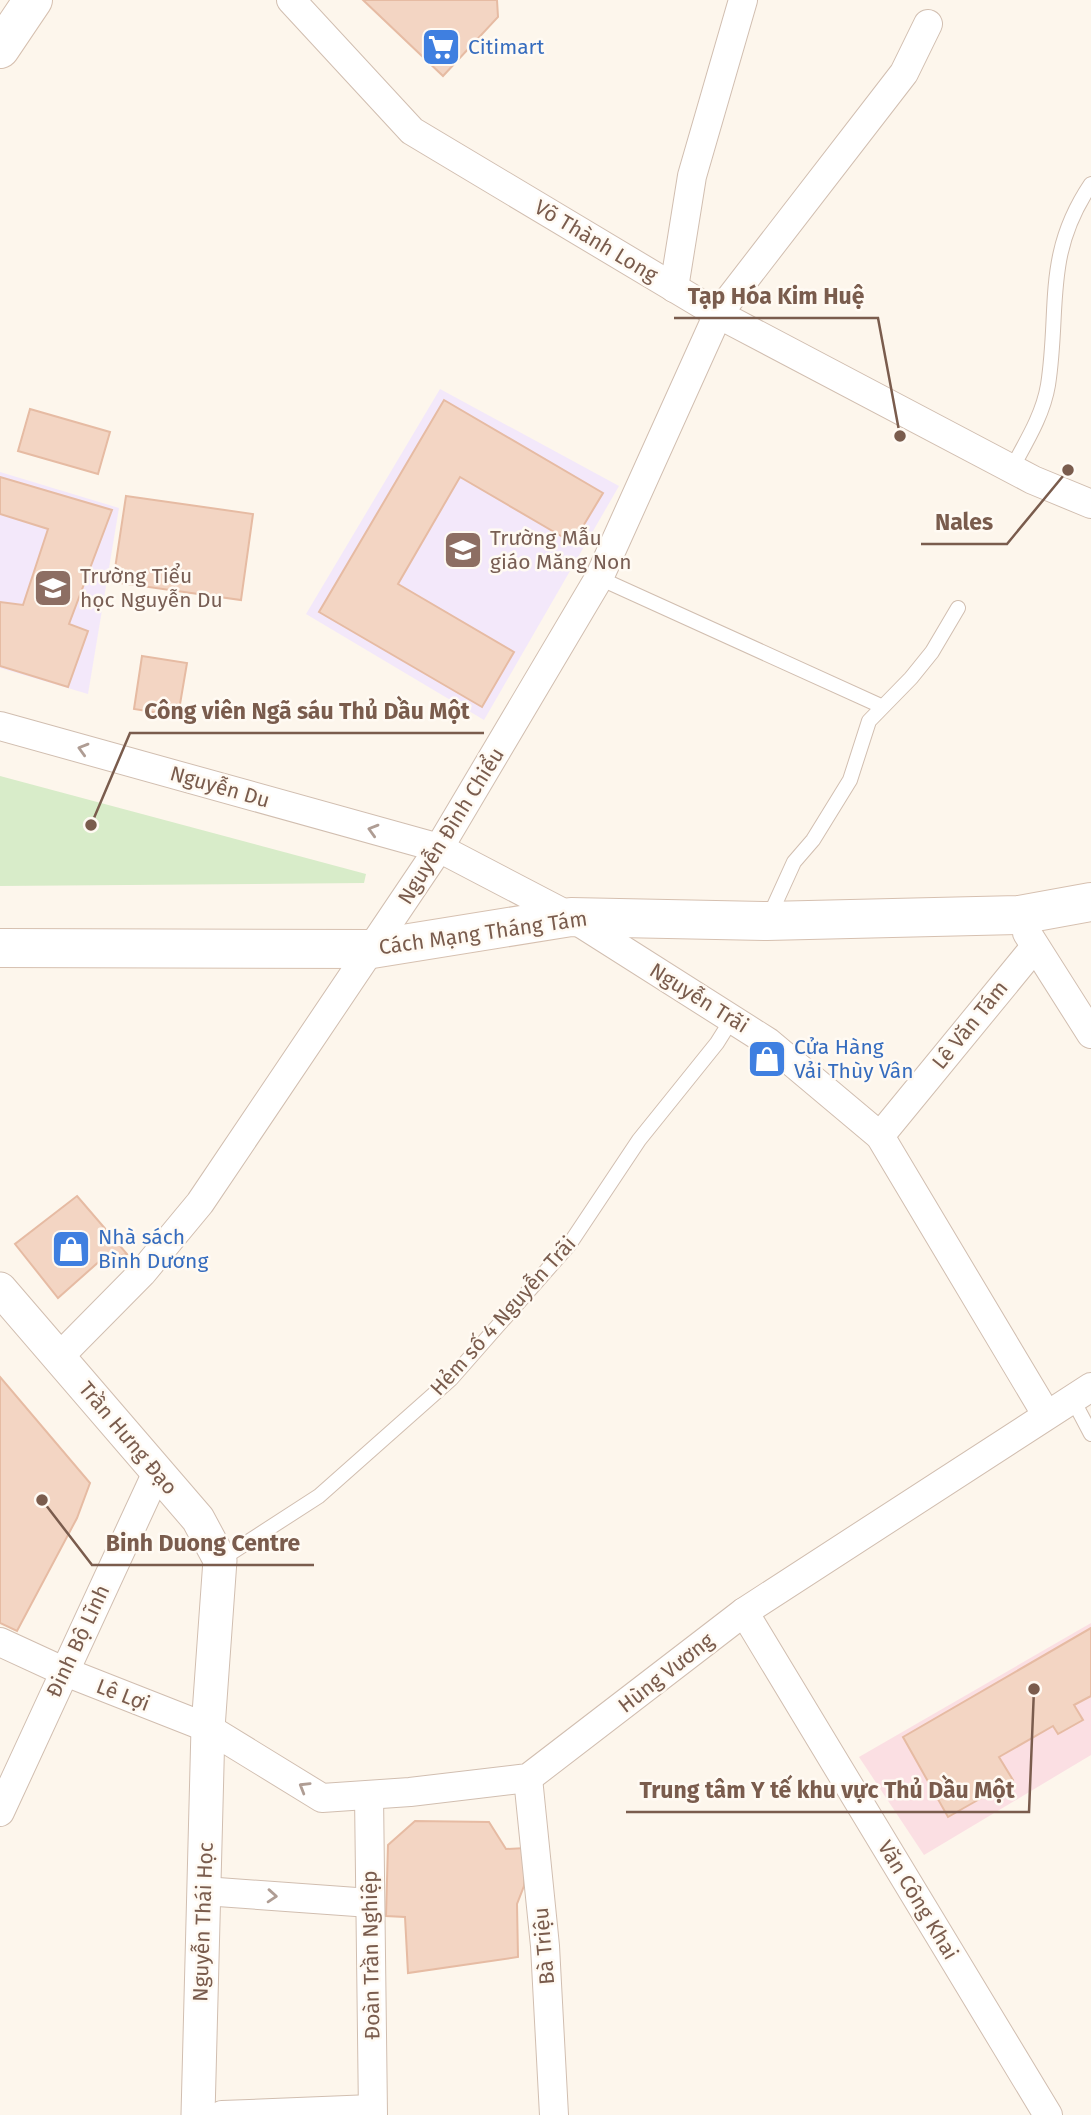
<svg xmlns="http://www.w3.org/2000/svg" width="1091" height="2115" font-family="'Fira Sans',sans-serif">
<rect width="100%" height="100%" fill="#fdf6ec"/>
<g fill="#f3e8fa">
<polygon points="440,389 619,486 484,720 306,614"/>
<polygon points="0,472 119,508 88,694 0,668"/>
</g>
<polygon fill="#fbdfe3" points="1091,1623 1091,1755 924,1855 859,1757"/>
<polygon fill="#d8ecc9" points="0,776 366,874 364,883 0,886"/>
<g fill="#f3d5c3" stroke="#e6bba3" stroke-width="2">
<polygon points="363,0 497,0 498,17 443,76"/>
<polygon points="444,400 603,493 573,543 460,477 398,584 514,652 482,707 319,612"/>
<polygon points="30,409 110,432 98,474 18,451"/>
<polygon points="0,477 112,510 69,624 88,631 68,687 0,666 0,602 23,605 48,529 0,514"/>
<polygon points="126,496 253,514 241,600 113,582"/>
<polygon points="142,656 187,663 178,716 134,709"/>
<polygon points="77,1196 127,1254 102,1259 58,1298 15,1244"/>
<polygon points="0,1377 90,1483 77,1518 17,1631 0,1623"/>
<polygon points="1091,1628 1091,1696 1074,1705 1083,1720 1058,1734 1053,1726 999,1757 1013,1780 948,1817 903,1737"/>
<polygon points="415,1821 489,1822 506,1849 525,1848 524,1886 517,1904 518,1957 408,1973 405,1917 386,1916 388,1845"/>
</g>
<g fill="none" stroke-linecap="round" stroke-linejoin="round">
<g stroke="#d1beb0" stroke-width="16">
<g id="service">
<path d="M1012 468C1026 442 1043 415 1048 385 1060 308 1043 255 1091 184"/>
<polyline points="599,578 881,706"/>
<polyline points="769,917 794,862 813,840 850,780 869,721 911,678 932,652 958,608"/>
<polyline points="1072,1398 1091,1434"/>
<polyline points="220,1560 319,1496 451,1379 569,1245 639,1140 717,1043 732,1019"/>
</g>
</g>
<g stroke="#d1beb0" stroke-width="30">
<g id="minor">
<polyline points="291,0 412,131 718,314 1033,480 1091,504"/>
<polyline points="674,288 692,176 743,0"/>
<polyline points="0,726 439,848 571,917 768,1042 880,1136 1046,1414"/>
<polyline points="1027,933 1091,1034"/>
<polyline points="880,1136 1034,948"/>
<polyline points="59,1357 142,1273 200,1203 439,848 599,578 718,314 904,73 928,24"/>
<polyline points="744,1612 1048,2115"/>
<polyline points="0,1642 63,1671 208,1728 322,1798 410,1792 528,1778 744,1612 1091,1387"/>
<polyline points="528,1778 545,1946 554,2115"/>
<polyline points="369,1795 373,2115"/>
<polyline points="0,1812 157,1472"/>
<polyline points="204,1891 370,1903"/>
<polyline points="222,2115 372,2109"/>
</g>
</g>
<g stroke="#d1beb0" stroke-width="35">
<polyline id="tertiary" points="0,1289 198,1519 220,1560 208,1728 198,2115"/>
</g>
<g stroke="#d6c0b0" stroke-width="40">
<g id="secondary">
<polyline points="0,49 33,0"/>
<polyline points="0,948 372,949 571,917 767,921 1019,915 1091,902"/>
</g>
</g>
<use href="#service" stroke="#fff" stroke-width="14"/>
<use href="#minor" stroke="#fff" stroke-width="28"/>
<use href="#tertiary" stroke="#fff" stroke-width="33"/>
<use href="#secondary" stroke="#fff" stroke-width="38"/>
</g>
<defs><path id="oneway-chevron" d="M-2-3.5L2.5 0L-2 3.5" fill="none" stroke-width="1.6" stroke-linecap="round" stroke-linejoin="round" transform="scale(1.75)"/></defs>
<g stroke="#af9d94">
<use href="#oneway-chevron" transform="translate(83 749) rotate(-164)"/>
<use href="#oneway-chevron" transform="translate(373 830) rotate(-164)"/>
<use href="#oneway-chevron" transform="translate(304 1787) rotate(-149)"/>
<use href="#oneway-chevron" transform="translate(272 1896) rotate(4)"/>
</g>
<defs>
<g id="supermarket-square" transform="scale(2.0125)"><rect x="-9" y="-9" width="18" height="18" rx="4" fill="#3f7fe0" stroke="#fffaf3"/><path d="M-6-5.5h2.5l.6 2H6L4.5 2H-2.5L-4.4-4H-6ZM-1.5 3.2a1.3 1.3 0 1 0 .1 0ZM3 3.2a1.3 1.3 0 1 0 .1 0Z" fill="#fff"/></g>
<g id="school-square" transform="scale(2.0125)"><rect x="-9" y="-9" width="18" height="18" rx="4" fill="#8d6e63" stroke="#fffaf3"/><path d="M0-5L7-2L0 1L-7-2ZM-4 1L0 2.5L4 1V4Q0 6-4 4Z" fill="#fff"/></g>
<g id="shop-square" transform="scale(2.0125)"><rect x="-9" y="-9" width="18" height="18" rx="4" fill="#3f7fe0" stroke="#fffaf3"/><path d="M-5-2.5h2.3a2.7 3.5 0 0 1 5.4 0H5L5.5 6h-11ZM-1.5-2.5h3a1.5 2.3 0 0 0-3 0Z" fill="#fff"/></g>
</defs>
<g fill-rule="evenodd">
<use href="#supermarket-square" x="441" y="47"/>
<use href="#school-square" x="463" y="550"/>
<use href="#school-square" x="53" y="588"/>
<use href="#shop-square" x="767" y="1059"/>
<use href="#shop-square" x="71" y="1249"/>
</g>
<g text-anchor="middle" stroke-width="5" stroke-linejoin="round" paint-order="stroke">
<g font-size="21" fill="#366cbe" stroke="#fffaf3" text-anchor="start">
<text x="468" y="54">Citimart</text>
<text x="794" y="1054">Cửa Hàng<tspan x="794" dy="24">Vải Thùy Vân</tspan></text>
<text x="98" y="1244">Nhà sách<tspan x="98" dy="24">Bình Dương</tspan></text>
</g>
<g font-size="21" fill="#7a5c4d" stroke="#fffaf3">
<text transform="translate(596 241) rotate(31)" y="7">Võ Thành Long</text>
<text transform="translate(220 787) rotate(16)" y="7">Nguyễn Du</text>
<text transform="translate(451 826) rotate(-58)" y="7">Nguyễn Đình Chiểu</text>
<text transform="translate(483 933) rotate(-8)" y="7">Cách Mạng Tháng Tám</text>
<text transform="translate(699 998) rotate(32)" y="7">Nguyễn Trãi</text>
<text transform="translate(970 1025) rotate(-51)" y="7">Lê Văn Tám</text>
<text transform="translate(503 1316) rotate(-48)" y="7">Hẻm số 4 Nguyễn Trãi</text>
<text transform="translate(128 1438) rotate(50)" y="7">Trần Hưng Đạo</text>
<text transform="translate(78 1641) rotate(-65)" y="7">Đinh Bộ Lĩnh</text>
<text transform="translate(666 1673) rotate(-38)" y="7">Hùng Vương</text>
<text transform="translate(123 1695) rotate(21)" y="7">Lê Lợi</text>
<text transform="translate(918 1900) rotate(59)" y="7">Văn Công Khai</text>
<text transform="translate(203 1922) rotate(-88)" y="7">Nguyễn Thái Học</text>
<text transform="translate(544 1946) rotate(-95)" y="7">Bà Triệu</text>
<text transform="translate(371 1955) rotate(-91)" y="7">Đoàn Trần Nghiệp</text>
</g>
<g font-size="21" fill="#785e54" stroke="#fffaf3" text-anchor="start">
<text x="490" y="545">Trường Mẫu<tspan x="490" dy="24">giáo Măng Non</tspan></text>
<text x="80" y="583">Trường Tiểu<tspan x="80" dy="24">học Nguyễn Du</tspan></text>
</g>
</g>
<path fill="none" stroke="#7a5c4d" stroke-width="2.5" d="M900 436L878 318H674M1068 470L1007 544H921M91 825L130 733H484M42 1500L92 1565H314M1034 1689L1029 1812H626"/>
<g fill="#7a5c4d" stroke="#fffaf3" stroke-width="2.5">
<circle cx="900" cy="436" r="7"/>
<circle cx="1068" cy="470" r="7"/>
<circle cx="91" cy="825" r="7"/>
<circle cx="42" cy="1500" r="7"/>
<circle cx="1034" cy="1689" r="7"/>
</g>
<g font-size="23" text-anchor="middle" font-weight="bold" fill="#7a5c4d" stroke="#fffaf3" stroke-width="5" stroke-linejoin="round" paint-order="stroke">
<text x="776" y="304">Tạp Hóa Kim Huệ</text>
<text x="964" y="530">Nales</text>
<text x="307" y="719">Công viên Ngã sáu Thủ Dầu Một</text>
<text x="203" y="1551">Binh Duong Centre</text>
<text x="827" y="1798">Trung tâm Y tế khu vực Thủ Dầu Một</text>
</g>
</svg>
